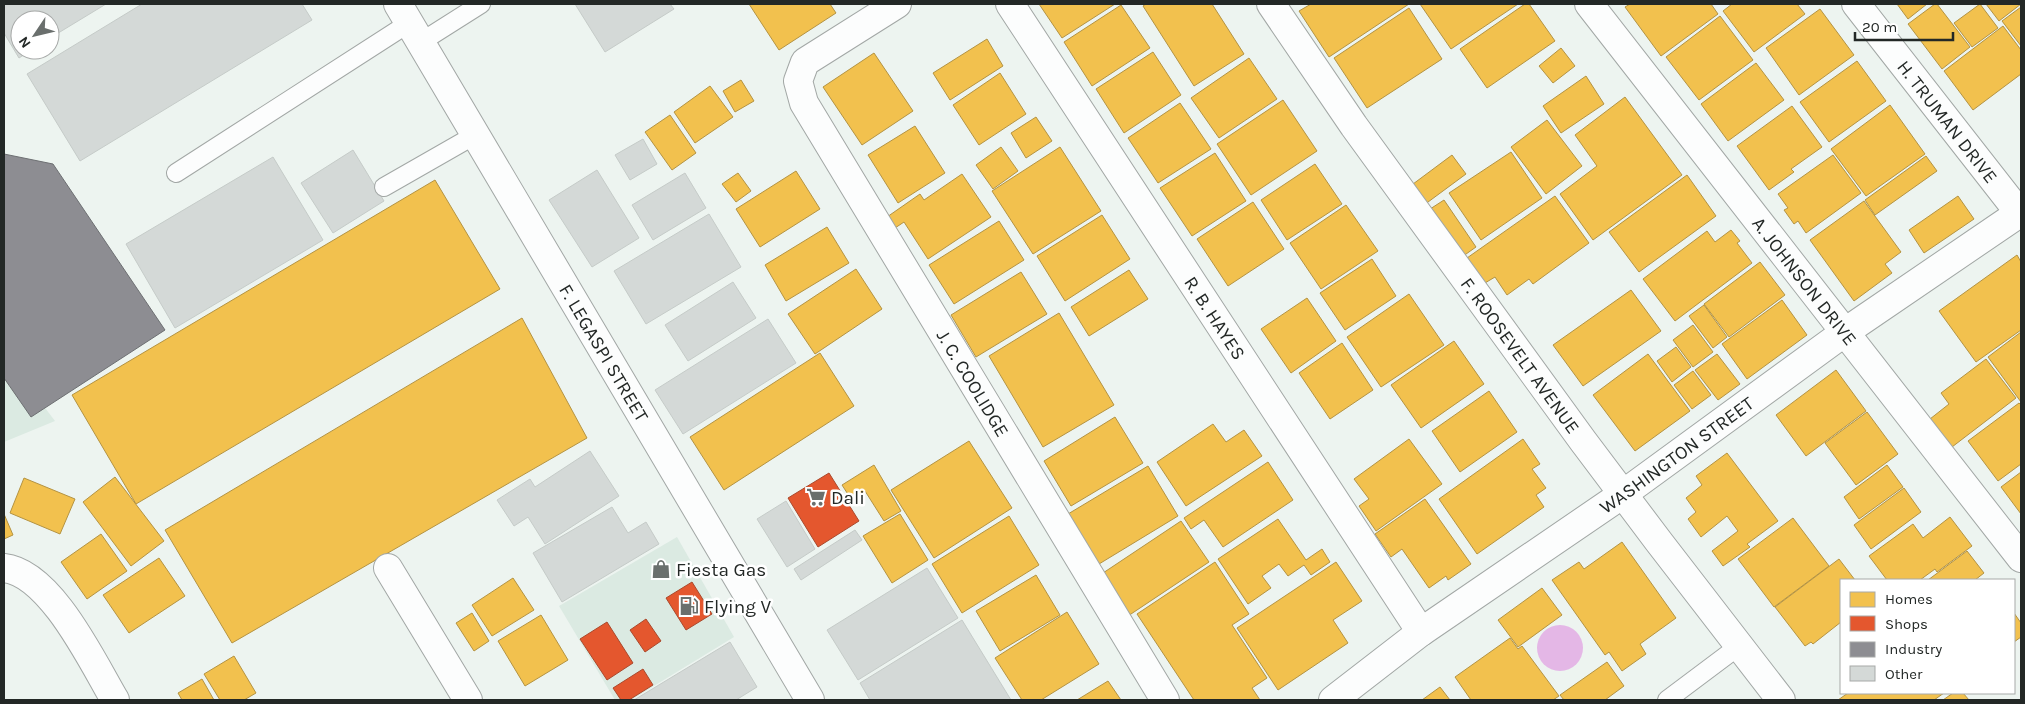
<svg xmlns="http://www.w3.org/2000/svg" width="2025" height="704" font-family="Karla,sans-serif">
<rect width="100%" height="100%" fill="#edf4f0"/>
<g fill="#dbeae2">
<polygon points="4,354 55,421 4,442"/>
<polygon points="677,537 734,637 631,700 615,700 559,606"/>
</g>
<circle fill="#e4b7e6" cx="1560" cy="648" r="23"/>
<g fill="#f2c14e" stroke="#b49342">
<polygon points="749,4 830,4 836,13 779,50"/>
<polygon points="1039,4 1115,4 1062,38"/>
<polygon points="1146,4 1212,4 1244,54 1194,86 1143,6"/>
<polygon points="1311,4 1409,4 1329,57 1299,11"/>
<polygon points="1420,4 1518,4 1451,49"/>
<polygon points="1525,4 1529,4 1555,41 1487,88 1460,49"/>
<polygon points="1630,4 1711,4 1718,14 1661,56 1625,7"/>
<polygon points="1732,4 1797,4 1805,14 1754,52 1723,11"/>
<polygon points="1897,4 1927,4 1908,19"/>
<polygon points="1935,4 1937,4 1970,47 1942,69 1908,24"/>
<polygon points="1980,4 1998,28 1972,47 1954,23"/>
<polygon points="1986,4 2021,4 1999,21"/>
<polygon points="1121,5 1150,48 1092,86 1064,42"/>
<polygon points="2021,7 2021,46 2002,21"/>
<polygon points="1409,8 1442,59 1367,108 1334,58"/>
<polygon points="1820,9 1854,55 1799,95 1766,48"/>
<polygon points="1720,16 1753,60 1699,100 1666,57"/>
<polygon points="2003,26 2021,50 2021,74 1973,110 1944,71"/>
<polygon points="987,39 1003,66 950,100 933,73"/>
<polygon points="1561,48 1575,66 1553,83 1539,66"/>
<polygon points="1153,52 1181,95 1124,133 1096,89"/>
<polygon points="874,53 913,111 862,145 823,87"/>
<polygon points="1249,58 1277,99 1219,138 1191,98"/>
<polygon points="1857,61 1886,101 1829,142 1800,102"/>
<polygon points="1756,63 1784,100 1728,141 1701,104"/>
<polygon points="1000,73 1026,114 979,145 953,105"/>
<polygon points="1586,76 1604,104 1561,133 1543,106"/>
<polygon points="741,80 754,101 735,112 723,91"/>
<polygon points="710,86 733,117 695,143 674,112"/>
<polygon points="1625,97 1682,175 1593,240 1560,194 1597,166 1575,135"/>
<polygon points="1283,100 1317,151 1251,195 1217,144"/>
<polygon points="1180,103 1211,149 1158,183 1128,138"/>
<polygon points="1890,105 1925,154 1866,196 1831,149"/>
<polygon points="1792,106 1822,147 1791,169 1794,172 1769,190 1737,146"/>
<polygon points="670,115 696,153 672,170 645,132"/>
<polygon points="1036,117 1052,141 1026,158 1011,133"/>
<polygon points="1547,120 1582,166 1546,194 1511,147"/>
<polygon points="915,126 945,173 898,203 868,155"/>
<polygon points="1001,147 1018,171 993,189 976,165"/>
<polygon points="1060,147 1101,211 1033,254 992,191"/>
<polygon points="1511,152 1542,198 1481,240 1449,193"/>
<polygon points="1215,153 1246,201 1192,236 1160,188"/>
<polygon points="1452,155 1466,174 1424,205 1409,187"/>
<polygon points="1833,155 1861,193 1806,233 1798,221 1794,224 1784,210 1788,208 1778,194"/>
<polygon points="1926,156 1937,171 1875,215 1865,200"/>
<polygon points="1315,164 1342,204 1287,240 1261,200"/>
<polygon points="796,171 820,209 760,247 736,209"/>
<polygon points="738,173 751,191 736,202 722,184"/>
<polygon points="962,174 991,217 928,259 904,222 895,228 887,217 920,194 924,200"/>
<polygon points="1687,175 1716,216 1639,272 1609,232"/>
<polygon points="435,180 500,289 136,504 72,395"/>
<polygon points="1555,196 1589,243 1533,284 1529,279 1507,295 1495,277 1485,283 1467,258"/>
<polygon points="1958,196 1974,219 1924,253 1909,230"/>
<polygon points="1444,200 1476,247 1459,259 1427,211"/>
<polygon points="1864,201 1901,252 1885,264 1892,273 1854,301 1810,240"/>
<polygon points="1253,202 1284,249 1228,286 1197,239"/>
<polygon points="1346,205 1378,251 1321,289 1290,243"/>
<polygon points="1102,215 1130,259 1065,301 1037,256"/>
<polygon points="999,221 1024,260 954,304 929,265"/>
<polygon points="827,227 849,263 786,301 765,265"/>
<polygon points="1731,230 1740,241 1737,243 1752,263 1675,321 1643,279 1707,231 1715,242"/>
<polygon points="2017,255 2021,262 2021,330 1976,362 1939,311"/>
<polygon points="1372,259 1396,296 1345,330 1320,293"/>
<polygon points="1760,262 1785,295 1729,337 1704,304"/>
<polygon points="856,269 882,309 815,354 788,314"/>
<polygon points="1129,270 1148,299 1089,336 1071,307"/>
<polygon points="1021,272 1047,314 976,357 951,315"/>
<polygon points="1631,290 1661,331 1583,386 1553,345"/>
<polygon points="1409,294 1444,345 1381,387 1347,337"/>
<polygon points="1307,298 1336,341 1291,373 1261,329"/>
<polygon points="1782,300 1807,335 1747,379 1722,344"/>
<polygon points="1704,305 1727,337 1713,348 1689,316"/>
<polygon points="1059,313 1114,405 1043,447 989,356"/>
<polygon points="522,318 587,438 232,643 165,530"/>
<polygon points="1693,325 1713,352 1693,367 1673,340"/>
<polygon points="2021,332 2021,402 1988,357"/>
<polygon points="1454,341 1484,384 1421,428 1391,385"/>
<polygon points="1342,343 1373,390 1330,419 1299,373"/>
<polygon points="1676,347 1691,367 1672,382 1657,361"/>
<polygon points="820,353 854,406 724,490 690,437"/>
<polygon points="1648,354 1690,411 1635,451 1593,395"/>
<polygon points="1717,354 1740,384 1718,400 1695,370"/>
<polygon points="1986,359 2016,398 1952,447 1930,419 1949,404 1941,393"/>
<polygon points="1836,370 1866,411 1806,456 1776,415"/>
<polygon points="1693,371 1711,395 1692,409 1674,385"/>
<polygon points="1489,391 1517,432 1460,472 1432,431"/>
<polygon points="2019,403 2021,405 2021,464 1998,481 1968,441"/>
<polygon points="1867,412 1898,454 1856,485 1825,443"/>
<polygon points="1115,417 1143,463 1071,506 1044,461"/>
<polygon points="1213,424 1226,442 1244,430 1262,456 1186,506 1157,462"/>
<polygon points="1409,439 1442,484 1376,531 1359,506 1369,499 1354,479"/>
<polygon points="1523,439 1540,464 1532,469 1546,488 1536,495 1544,507 1477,554 1439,499"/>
<polygon points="969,441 1012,508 934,558 891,490"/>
<polygon points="1727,453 1778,521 1747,544 1750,547 1723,566 1712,551 1738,531 1727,516 1701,537 1688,519 1696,512 1686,498 1702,485 1696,476"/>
<polygon points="1268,462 1293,500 1223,547 1204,520 1191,529 1184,518"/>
<polygon points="874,465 901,511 884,521 865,491 851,499 842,485"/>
<polygon points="1887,465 1903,487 1859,519 1844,497"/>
<polygon points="1148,466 1178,516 1099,564 1068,514"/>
<polygon points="2021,472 2021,514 2001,487"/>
<polygon points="115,477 164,541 131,566 83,502"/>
<polygon points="24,478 75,499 60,534 10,513"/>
<polygon points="1904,488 1921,512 1871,549 1854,525"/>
<polygon points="1425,499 1471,564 1448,580 1446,576 1429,588 1402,549 1391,557 1375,534"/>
<polygon points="4,514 13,535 4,539"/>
<polygon points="900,514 928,560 892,583 863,536"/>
<polygon points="1009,516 1039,565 962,613 932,564"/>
<polygon points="1950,517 1972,546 1937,572 1935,569 1920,580 1887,580 1869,556 1913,524 1923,538"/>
<polygon points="1793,518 1829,566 1774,607 1738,559"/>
<polygon points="1278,519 1306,560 1322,549 1330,562 1311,575 1304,565 1288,576 1279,564 1262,576 1271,588 1248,604 1218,559"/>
<polygon points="1181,521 1209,562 1128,616 1100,575"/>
<polygon points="101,534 127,571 87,599 61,562"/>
<polygon points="1622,542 1676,618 1640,644 1646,654 1622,671 1609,652 1605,655 1552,580 1579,562 1584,569"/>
<polygon points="1967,551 1984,573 1975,580 1928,580"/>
<polygon points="159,558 185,596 129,633 103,595"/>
<polygon points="1839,559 1855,580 1841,580 1841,622 1813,644 1811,642 1805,646 1775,607"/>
<polygon points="1215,562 1249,614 1232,625 1267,678 1252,688 1260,700 1194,700 1137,614"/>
<polygon points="1336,562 1362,601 1333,620 1348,643 1278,690 1237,628"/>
<polygon points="1036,575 1060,615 1000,651 976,611"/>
<polygon points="513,578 534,610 492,636 472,605"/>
<polygon points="1542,588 1562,615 1518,647 1498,620"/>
<polygon points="1067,612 1099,664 1041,700 1022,700 995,658"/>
<polygon points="472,613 489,641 474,651 456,623"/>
<polygon points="2014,613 2021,623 2021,637 2014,642"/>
<polygon points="541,615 568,660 525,686 498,641"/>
<polygon points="1510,638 1518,649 1522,646 1559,696 1553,700 1471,700 1455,677"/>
<polygon points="234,656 256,693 244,700 220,700 204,674"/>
<polygon points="1607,662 1624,686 1605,700 1564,700 1560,695"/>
<polygon points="202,679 214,700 182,700 178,693"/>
<polygon points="1108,681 1121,700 1077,700"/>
<polygon points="1440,687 1450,700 1422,700"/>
<polygon points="1848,693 1944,693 1934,700 1838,700"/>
<polygon points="1953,693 1963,693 1969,700 1943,700"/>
</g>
<g fill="#e4572e" stroke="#aa492c">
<polygon points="829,473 859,521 818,547 788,498"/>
<polygon points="692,582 712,614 686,630 666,598"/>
<polygon points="646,619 661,641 645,652 630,630"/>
<polygon points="607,622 633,663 607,680 580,639"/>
<polygon points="643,669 653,685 629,700 621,700 613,688"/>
</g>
<polygon fill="#8d8d92" stroke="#6d6f72" points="4,154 53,164 165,330 31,417 4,378"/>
<g fill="#d4d9d7" stroke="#c5cbc8">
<polygon points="4,4 106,4 50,38 50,20 20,20 20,50 31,50 19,58 4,33"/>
<polygon points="142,4 302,4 312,20 80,161 27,74"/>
<polygon points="575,4 670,4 674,9 605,52"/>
<polygon points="643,139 657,164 630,180 615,155"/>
<polygon points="353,150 384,201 333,233 301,183"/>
<polygon points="273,157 323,240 175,328 126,244"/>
<polygon points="597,170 639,238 592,267 549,200"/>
<polygon points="685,173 706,208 653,240 632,205"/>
<polygon points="709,214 741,267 646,324 614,271"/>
<polygon points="733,282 756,318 688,361 665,325"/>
<polygon points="768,319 796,363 683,434 655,390"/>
<polygon points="590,451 619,496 545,544 528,517 514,526 497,500 530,479 535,487"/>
<polygon points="786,501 815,549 787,567 757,519"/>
<polygon points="612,507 628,533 646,522 659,544 562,602 533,553"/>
<polygon points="855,530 862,540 801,580 794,569"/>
<polygon points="927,568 958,618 858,680 827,630"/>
<polygon points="962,620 1011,700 870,700 860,683"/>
<polygon points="730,642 757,687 736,700 634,700"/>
</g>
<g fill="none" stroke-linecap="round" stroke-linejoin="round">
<g stroke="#a2a7a5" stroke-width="20">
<g id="lane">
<polyline points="421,42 481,4"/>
<polyline points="176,173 409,23"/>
<polyline points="384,187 475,135"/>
<polyline points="1667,700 1739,646"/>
</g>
</g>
<g stroke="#a2a7a5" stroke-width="30">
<g id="street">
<path id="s1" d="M897 4 805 62 798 81 804 103 1165 700"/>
<path id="s2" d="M1010 4 1421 632"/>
<path id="s3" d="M1271 4 1354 126 1583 441 1659 542 1781 700"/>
<path id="s4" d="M1589 4 2021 558"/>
<path id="s5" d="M1856 4 2021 215"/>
<path d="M4 568C51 573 93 663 115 700"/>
<polyline points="388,568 468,700"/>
<path id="s6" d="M1333 700 1421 632 1623 494 1845 332 2021 212"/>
</g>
</g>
<g stroke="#a2a7a5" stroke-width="30">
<g id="secondary">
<path id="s7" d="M398 4 810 700"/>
</g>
</g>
<use href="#lane" stroke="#fcfdfd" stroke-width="18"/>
<use href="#street" stroke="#fcfdfd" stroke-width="28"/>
<use href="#secondary" stroke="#fcfdfd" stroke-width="28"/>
</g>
<defs>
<g id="supermarket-bare" transform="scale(1.5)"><path d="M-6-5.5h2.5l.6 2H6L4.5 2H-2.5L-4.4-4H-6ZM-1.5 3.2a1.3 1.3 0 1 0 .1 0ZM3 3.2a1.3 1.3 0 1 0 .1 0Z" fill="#6a6f6d" stroke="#fff" stroke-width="2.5" paint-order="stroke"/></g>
<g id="shop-bare" transform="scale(1.5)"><path d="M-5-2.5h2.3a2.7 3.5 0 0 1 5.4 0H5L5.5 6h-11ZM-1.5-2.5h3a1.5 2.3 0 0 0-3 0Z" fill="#6a6f6d" stroke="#fff" stroke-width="2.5" paint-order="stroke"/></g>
<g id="fuel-bare" transform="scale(1.5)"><path d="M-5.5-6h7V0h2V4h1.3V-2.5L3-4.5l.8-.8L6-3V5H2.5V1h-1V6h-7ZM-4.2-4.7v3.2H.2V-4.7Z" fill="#6a6f6d" stroke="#fff" stroke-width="2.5" paint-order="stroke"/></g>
</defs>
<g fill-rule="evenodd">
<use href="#supermarket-bare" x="816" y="497"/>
<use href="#shop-bare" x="661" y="569"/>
<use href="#fuel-bare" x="689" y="606"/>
</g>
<g text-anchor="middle" stroke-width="5" stroke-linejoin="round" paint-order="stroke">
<g font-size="19" fill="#232826" stroke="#fff">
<text dy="7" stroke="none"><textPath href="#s5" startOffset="149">H. TRUMAN DRIVE</textPath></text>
<text dy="7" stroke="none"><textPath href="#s4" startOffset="351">A. JOHNSON DRIVE</textPath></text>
<text dy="7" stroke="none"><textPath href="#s2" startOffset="375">R. B. HAYES</textPath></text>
<text dy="7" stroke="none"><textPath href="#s7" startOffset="405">F. LEGASPI STREET</textPath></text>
<text dy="7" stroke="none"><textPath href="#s3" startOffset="431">F. ROOSEVELT AVENUE</textPath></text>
<text dy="7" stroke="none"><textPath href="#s1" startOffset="479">J. C. COOLIDGE</textPath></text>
<text dy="7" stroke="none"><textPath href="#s6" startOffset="422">WASHINGTON STREET</textPath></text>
</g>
<g font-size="19" fill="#232826" stroke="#fff" text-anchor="start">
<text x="831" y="504">Dali</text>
<text x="676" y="576">Fiesta Gas</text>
<text x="704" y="613">Flying V</text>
</g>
</g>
<rect width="2025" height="704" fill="none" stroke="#232826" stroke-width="10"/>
<rect x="1840" y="579" width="175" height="115" fill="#ffffff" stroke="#a7a9a8"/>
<rect x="1850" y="592" width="25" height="15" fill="#f2c14e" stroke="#a7a9a8"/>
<text x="1885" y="604" font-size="15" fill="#232826">Homes</text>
<rect x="1850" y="616" width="25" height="15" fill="#e4572e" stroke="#a7a9a8"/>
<text x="1885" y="629" font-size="15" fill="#232826">Shops</text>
<rect x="1850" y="642" width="25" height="15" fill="#8d8d92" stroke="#a7a9a8"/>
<text x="1885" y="654" font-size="15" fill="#232826">Industry</text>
<rect x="1850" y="666" width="25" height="15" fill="#d4d9d7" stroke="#a7a9a8"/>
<text x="1885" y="679" font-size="15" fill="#232826">Other</text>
<g transform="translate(35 35) rotate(235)"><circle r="24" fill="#ffffff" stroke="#a7a9a8"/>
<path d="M0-4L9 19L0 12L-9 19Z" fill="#6a6f6d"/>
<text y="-8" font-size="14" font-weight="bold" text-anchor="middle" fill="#232826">N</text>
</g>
<path d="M1855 32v8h98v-8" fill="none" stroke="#232826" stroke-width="2.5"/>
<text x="1862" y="32" font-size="15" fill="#232826" stroke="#ffffff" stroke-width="4" paint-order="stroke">20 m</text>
</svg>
